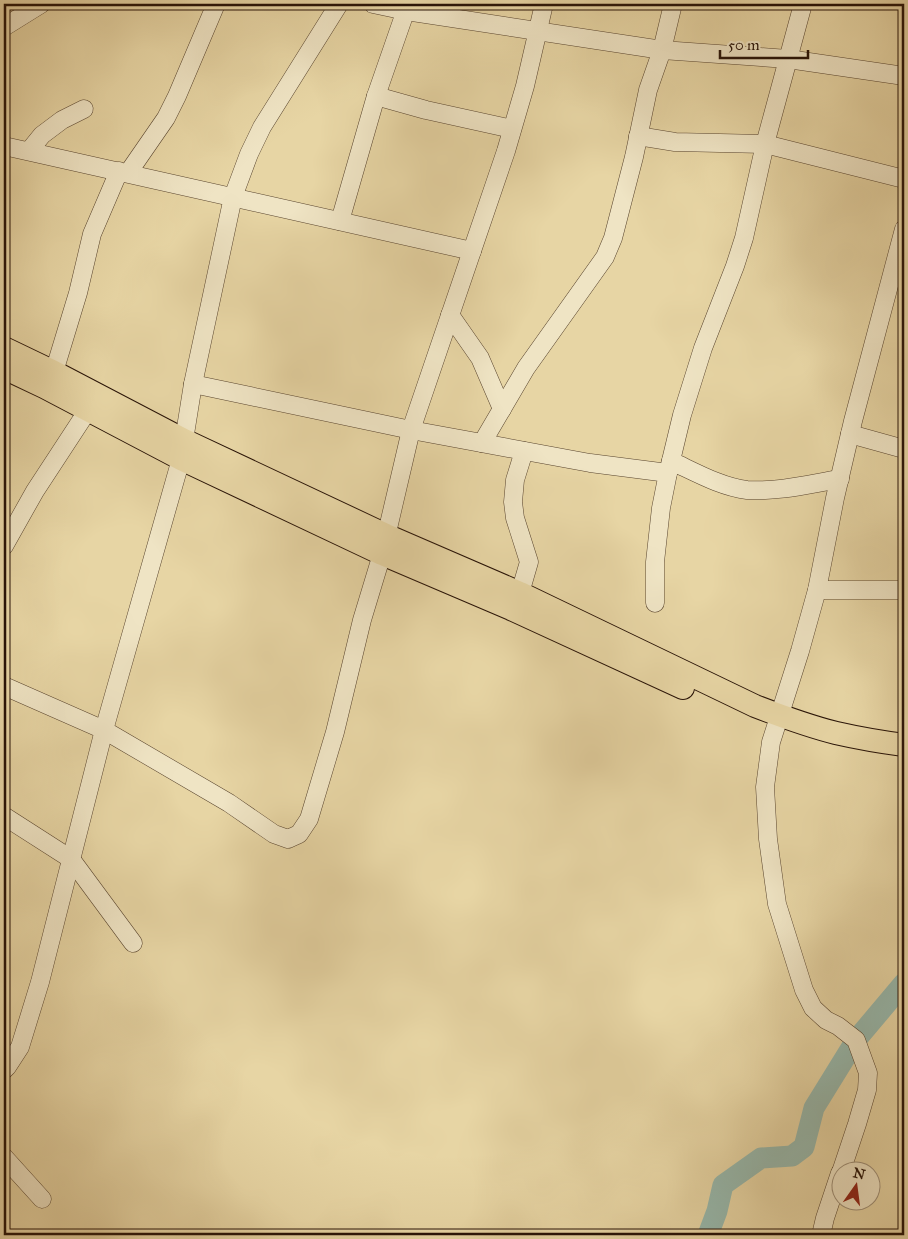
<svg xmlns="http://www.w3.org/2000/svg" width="908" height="1239" font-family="'IM FELL Great Primer',serif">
<rect width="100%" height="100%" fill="#e7d5a4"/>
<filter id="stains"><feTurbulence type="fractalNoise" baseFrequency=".004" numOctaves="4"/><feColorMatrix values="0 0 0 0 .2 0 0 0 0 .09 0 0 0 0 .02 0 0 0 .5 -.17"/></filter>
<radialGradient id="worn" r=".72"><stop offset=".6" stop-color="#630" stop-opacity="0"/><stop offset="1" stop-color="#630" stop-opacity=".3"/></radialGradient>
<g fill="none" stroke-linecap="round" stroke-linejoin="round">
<polyline stroke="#97b8ac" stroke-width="21" points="708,1235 717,1211 723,1185 761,1158 792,1156 804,1147 814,1108 856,1040 904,983"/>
<g stroke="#58442e" stroke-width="19">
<g id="minor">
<polyline points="373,4 406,11 662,50 788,59 904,76"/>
<polyline points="4,27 41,4"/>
<polyline points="376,96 426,110 512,129"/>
<polyline points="638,136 675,142 765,144 904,179"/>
<polyline points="4,146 472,251"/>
<polyline points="29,151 42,135 62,120 84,109"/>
<polyline points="128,173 166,118 177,96 216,4"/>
<polyline points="340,221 376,96 408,4"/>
<polyline points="450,315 480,358 502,409"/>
<polyline points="54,372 78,293 92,234 119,171"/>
<polyline points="193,384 411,430 590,463 668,473"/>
<polyline points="850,434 904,449"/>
<polyline points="482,443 526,368 605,257 613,238 634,157 648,90 662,50 673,4"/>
<path d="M671 461C695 472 721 487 747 490 779 492 809 484 840 479"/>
<polyline points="4,546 35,491 88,410"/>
<polyline points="817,590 904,590"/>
<polyline points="520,593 529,562 515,518 513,502 515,480 524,451"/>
<polyline points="655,603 655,562 661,508 668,473 682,415 703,348 735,266 744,238 765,144 803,4"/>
<polyline points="4,686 104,730 229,803 274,834 288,839 299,834 309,819 335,732 362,620 382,554 411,430 506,151 525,86 544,4"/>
<polyline points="4,816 71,859 133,943"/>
<polyline points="4,1070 7,1067 20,1047 40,982 104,730 181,459 193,384 233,197 249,154 262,127 339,4"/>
<polyline points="4,1157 42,1199"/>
<polyline points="841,1172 857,1124 867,1090 868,1073 856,1040 838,1026 826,1020 813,1008 804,990 777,904 768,839 765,787 771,742 800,651 817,590 835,498 853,421 904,229"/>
<polyline points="821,1235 825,1218 840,1173"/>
</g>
</g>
<g stroke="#281307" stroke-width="24">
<g id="major">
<path d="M4 348 54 372 184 440 386 535 520 593 755 706C781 716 808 726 836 733 858 738 881 742 904 745"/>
<polyline points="4,368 44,387 181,459 382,554 511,609 683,688"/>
</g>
</g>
<use href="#minor" stroke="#efe4c4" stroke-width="18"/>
<use href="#major" stroke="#e7d5a4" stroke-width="22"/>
</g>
<rect width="908" height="1239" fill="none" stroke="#e7d5a4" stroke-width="20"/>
<rect x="5" y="5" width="898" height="1229" fill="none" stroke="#281307" stroke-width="2.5"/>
<rect x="10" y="10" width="888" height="1219" fill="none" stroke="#281307"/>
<g transform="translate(856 1186) rotate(14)"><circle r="24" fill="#efe4c4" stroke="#9f9078"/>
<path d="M0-4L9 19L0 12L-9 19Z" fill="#8f2418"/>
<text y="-8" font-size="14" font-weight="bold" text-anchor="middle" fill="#281307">N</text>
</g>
<path d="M720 50v8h88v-8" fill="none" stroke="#281307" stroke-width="2.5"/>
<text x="728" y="50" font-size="15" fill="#281307" stroke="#efe4c4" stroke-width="4" paint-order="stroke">50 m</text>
<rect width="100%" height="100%" filter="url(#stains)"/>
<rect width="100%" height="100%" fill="url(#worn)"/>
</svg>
